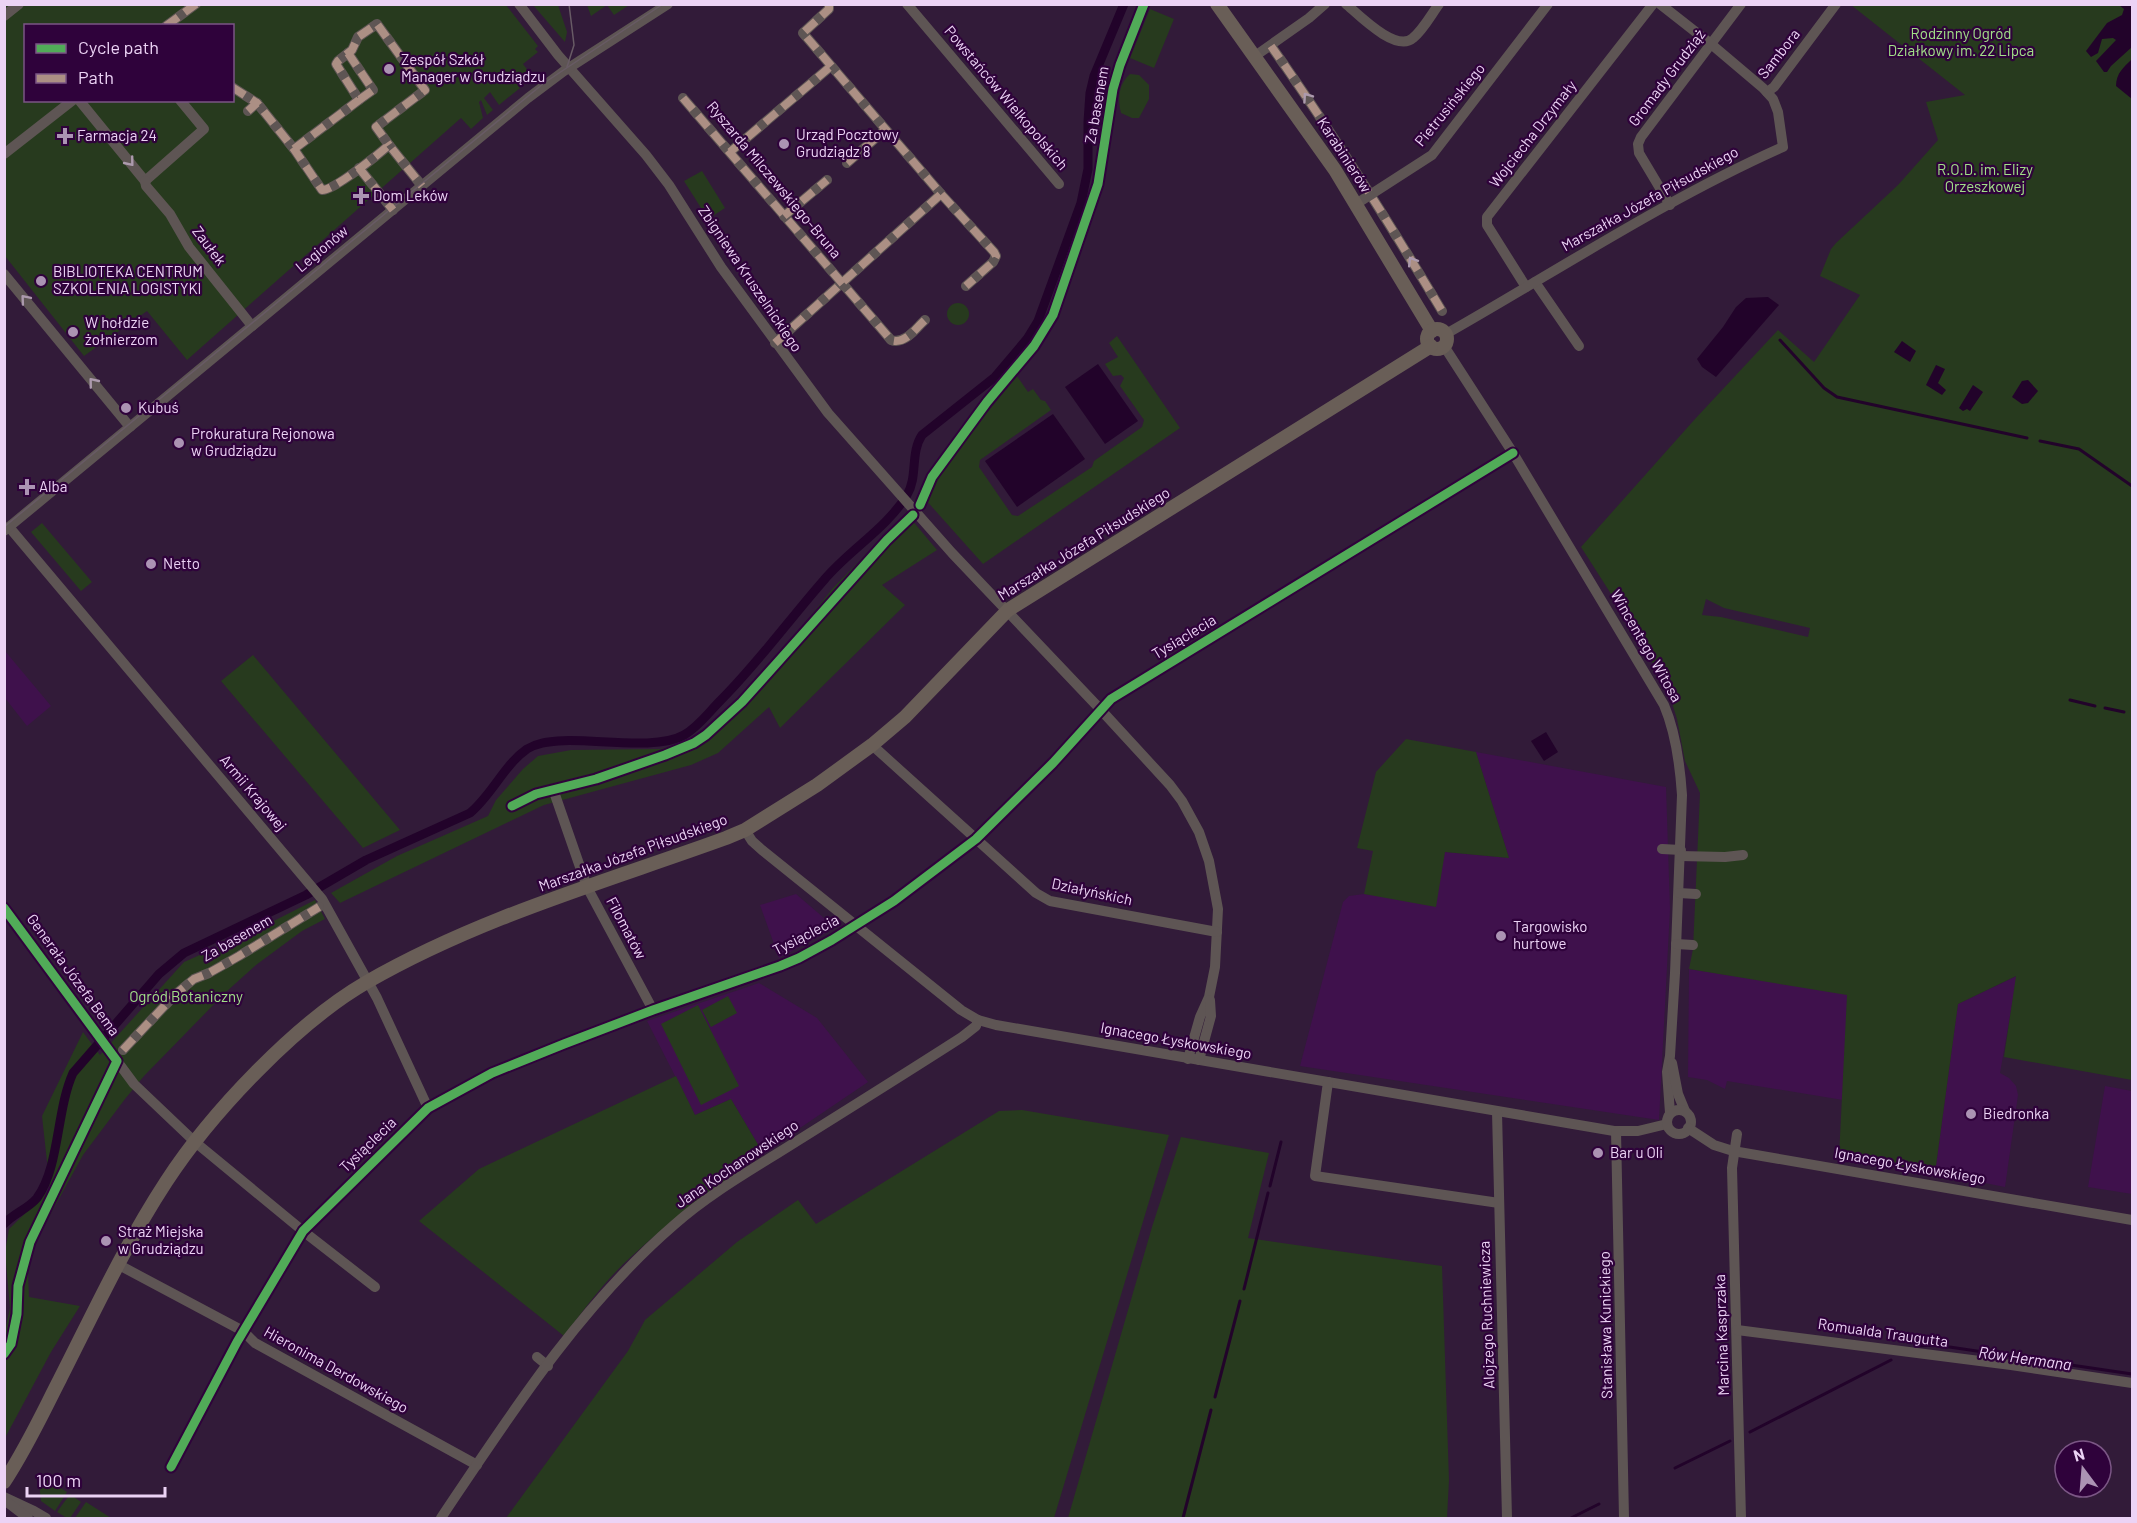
<svg xmlns="http://www.w3.org/2000/svg" width="2137" height="1523" font-family="Barlow,sans-serif">
<rect width="100%" height="100%" fill="#321b39"/>
<g fill="#3f114c">
<polygon points="5,651 51,706 27,726 5,698"/>
<polygon points="1476,752 1666,787 1670,909 1659,1120 1300,1066 1343,902 1349,896 1364,894 1383,896 1445,852 1509,858"/>
<polygon points="796,894 831,924 829,931 779,958 760,905"/>
<polygon points="1689,969 1848,994 1843,1100 1727,1081 1725,1089 1707,1080 1688,1077"/>
<polygon points="2017,976 2000,1073 2009,1078 2016,1086 2018,1095 2005,1187 1935,1173 1958,1004"/>
<polygon points="759,983 817,1018 868,1082 763,1153 731,1099 695,1115 647,1021"/>
<polygon points="2105,1086 2132,1091 2132,1194 2088,1187"/>
</g>
<g fill="#273a1e" fill-rule="evenodd">
<path d="M5 5H506L538 46 535 49 538 52 523 64 533 77 522 86 511 73 510 75 520 88 499 105 490 92 484 98 493 110 487 115 481 100 479 102 483 118 471 129 461 118 187 360 147 311 84 356 5 256ZM26 26H232V100H26Z"/>
<polygon points="533,5 558,5 567,32 565,42"/>
<polygon points="587,5 587,4 629,5 614,15 607,5 591,16"/>
<path d="M1851 5H2132V1080L2004 1057 2016 976 1958 1004 1935 1173 1897 1167 1895 1162C1889 1161 1885 1161 1879 1164L1839 1157 1847 995 1689 969 1693 949 1700 793 1685 761 1677 719 1669 693 1638 636 1581 547 1695 419 1778 330 1814 362 1860 295 1820 276 1831 249 1836 243 1898 185 1938 140 1926 102 1965 95ZM1706 599 1724 608 1810 628 1808 637 1721 617 1702 615Z"/>
<polygon points="1150,9 1174,19 1154,68 1130,58"/>
<path d="M1130 74 1139 75 1149 85V99L1139 118H1132L1121 113C1117 99 1119 83 1130 74Z"/>
<polygon points="702,171 725,208 708,219 684,181"/>
<circle cx="958" cy="314" r="11"/>
<polygon points="1117,336 1180,428 983,564 924,498 976,426 1017,376 1028,392 1033,389 1041,400 1045,401 1051,410 980,460 979,467 1012,515 1018,516 1092,467 1094,461 1142,427 1144,420 1120,386 1124,378 1121,375 1113,376 1105,364 1118,357 1109,343"/>
<polygon points="906,513 937,550 882,585 905,605 780,728 769,707 718,753 691,765 544,805 340,903 331,893 397,856 488,816 496,800 523,769 538,756 571,750 660,749 682,743 705,732 741,697 781,653 833,588"/>
<polygon points="42,523 92,582 81,591 31,532"/>
<polygon points="253,655 400,830 363,848 221,681"/>
<polygon points="1406,739 1476,752 1509,858 1445,852 1436,907 1364,894 1373,851 1357,848 1376,772"/>
<polygon points="315,900 325,919 302,931 256,965 226,992 144,1076 125,1099 83,1155 37,1239 28,1272 29,1297 80,1306 51,1352 5,1438 4,1335 10,1308 5,1252 9,1229 50,1189 42,1116 83,1032 100,1055 184,962 252,932"/>
<polygon points="728,996 737,1013 711,1027 702,1010"/>
<polygon points="698,1005 739,1086 701,1105 661,1024"/>
<path d="M676 1076 695 1115 731 1099 763 1153C719 1185 673 1218 633 1255 606 1279 585 1308 564 1336L419 1221 479 1169Z"/>
<polygon points="1022,1110 1169,1135 1054,1518 506,1518 628,1351 645,1320 737,1242 798,1200 816,1224 999,1111"/>
<polygon points="1181,1137 1269,1153 1248,1238 1442,1266 1449,1480 1447,1518 1068,1518 1152,1227"/>
<polygon points="38,1474 67,1492 55,1511 41,1501"/>
<polygon points="70,1494 81,1502 70,1518 67,1518 57,1512"/>
<polygon points="86,1502 108,1516 111,1518 75,1518"/>
</g>
<g fill="#22032a">
<polygon points="2119,5 2132,5 2132,47 2111,66 2107,72 2104,72 2096,61 2116,40 2113,38 2102,39 2098,53 2091,57 2086,51 2107,23 2122,15 2124,9"/>
<path d="M2132 59V99L2116 86C2116 73 2124 67 2132 59Z"/>
<polygon points="1768,297 1779,305 1716,377 1702,367 1697,359 1723,327 1736,307 1746,298"/>
<polygon points="1902,341 1916,351 1910,362 1894,352"/>
<polygon points="1098,364 1138,421 1105,444 1065,387"/>
<polygon points="1936,365 1945,369 1938,383 1946,390 1942,395 1926,385"/>
<polygon points="2028,380 2038,391 2028,403 2022,404 2012,397 2022,381"/>
<polygon points="1973,385 1983,392 1970,411 1967,409 1963,411 1959,408"/>
<polygon points="1053,414 1085,459 1017,507 985,461"/>
<polygon points="1546,732 1558,752 1544,761 1531,741"/>
</g>
<g fill="none" stroke-linecap="round" stroke-linejoin="round">
<g stroke="#22032a" stroke-width="3">
<polyline points="1780,340 1824,388 1837,397 2027,438"/>
<polyline points="2040,441 2079,449 2132,486"/>
<polyline points="2070,700 2095,706"/>
<polyline points="2105,708 2124,712"/>
<polyline points="1270,1186 1281,1142"/>
<polyline points="1244,1289 1268,1193"/>
<polyline points="1918,1346 1936,1345 2132,1374"/>
<polyline points="1215,1397 1240,1301"/>
<polyline points="1750,1432 1891,1360"/>
<polyline points="1675,1468 1730,1441"/>
<polyline points="1183,1518 1211,1410"/>
<polyline points="1571,1518 1599,1504"/>
</g>
<path stroke="#22032a" stroke-width="9" d="M4 1224C14 1213 28 1209 37 1198 60 1166 56 1111 73 1073L159 974 184 953 306 895 366 860 470 813C492 795 504 765 527 749 537 743 547 742 558 741 592 738 656 751 684 735 698 727 709 712 720 701 758 663 789 620 824 580 849 550 886 529 907 495 918 477 910 453 922 435L995 377 1027 339 1038 321 1081 203 1088 169V122L1090 93 1094 76 1124 4"/>
<g stroke="#5e5554" stroke-width="10">
<polyline points="519,4 558,55 646,155 669,185 721,267 828,413 952,553 1101,710 1170,785 1182,801 1199,832 1209,861 1218,909 1215,967 1209,997 1200,1017 1188,1059"/>
<polyline points="829,4 829,9 803,33 941,194 994,252 996,256 993,262 966,286"/>
<polyline points="907,4 1059,184"/>
<path d="M1346 4C1359 15 1396 53 1413 38 1423 30 1431 15 1439 4"/>
<polyline points="4,16 19,4"/>
<polyline points="166,26 196,4"/>
<path d="M1271 46C1332 132 1388 221 1442 311"/>
<polyline points="348,53 373,90 359,100"/>
<polyline points="1255,56 1309,18 1325,4"/>
<polyline points="232,87 257,103"/>
<polyline points="1767,92 1774,87 1836,4"/>
<path d="M683 98 891 340C905 345 916 328 925 320"/>
<polyline points="79,100 145,181 204,129 180,100"/>
<path d="M248 111 257 103 294 149 322 190C333 191 379 154 389 145L422 186"/>
<polyline points="294,149 359,100 336,64 338,61 352,50 358,37 377,24 425,90 376,127 389,145"/>
<polyline points="730,152 830,67"/>
<polyline points="4,154 73,100"/>
<polyline points="847,163 885,130"/>
<polyline points="359,168 393,210"/>
<polyline points="145,181 146,186 170,214 189,247 252,326"/>
<polyline points="1356,204 1432,155 1548,4"/>
<polyline points="1670,205 1639,153 1638,144 1641,137 1741,4"/>
<polyline points="784,216 827,180"/>
<polyline points="4,274 130,427"/>
<polyline points="1535,282 1579,346"/>
<polyline points="1526,287 1487,225 1487,217 1653,4"/>
<path d="M1446 334C1557 271 1666 199 1783 147L1778 112 1773 99 1763 88 1711 44 1660 4"/>
<polyline points="775,343 941,194"/>
<path d="M1444 346 1513 453 1664 705C1676 733 1680 765 1682 795L1675 973 1670 1056 1667 1072 1670 1113"/>
<polyline points="9,527 322,899 377,998 428,1108"/>
<polyline points="4,531 528,98 564,71 668,4"/>
<polyline points="872,745 1036,893 1050,901 1217,932"/>
<polyline points="553,789 587,887 653,1010"/>
<polyline points="745,830 752,841 762,850 961,1010 978,1020 996,1025 1614,1131 1638,1131 1667,1124"/>
<polyline points="1662,849 1681,850"/>
<polyline points="1680,856 1725,857 1743,855"/>
<polyline points="1679,893 1696,894"/>
<polyline points="4,908 134,1084 195,1142 303,1231 375,1287"/>
<polyline points="1676,944 1693,945"/>
<polyline points="172,997 194,979 209,973 239,956 319,907"/>
<polyline points="123,1050 172,998"/>
<polyline points="1199,1060 1211,1016 1210,1000"/>
<polyline points="1672,1063 1678,1094 1685,1111"/>
<polyline points="1328,1082 1315,1176 1499,1203"/>
<circle cx="1679" cy="1122" r="12"/>
<polyline points="1497,1112 1507,1518"/>
<polyline points="1688,1128 1714,1145 1733,1151 2132,1220"/>
<polyline points="1616,1131 1624,1518"/>
<polyline points="1737,1134 1732,1168 1741,1518"/>
<polyline points="119,1265 243,1331 255,1343 477,1465"/>
<polyline points="1737,1330 2011,1365 2132,1383"/>
<polyline points="537,1357 548,1366"/>
<polyline points="171,1467 237,1342 303,1231 428,1108 492,1073 564,1044 653,1010 780,966 799,958 832,940 894,901 976,839 1053,763 1111,699 1513,453"/>
<polyline points="4,1497 34,1511 46,1518"/>
<polyline points="7,1502 28,1518"/>
<path d="M441 1518C510 1415 579 1307 674 1225 710 1193 753 1169 794 1143 850 1108 906 1073 962 1037L976 1026 978 1020"/>
</g>
<g stroke="#695e57" stroke-width="14">
<polyline points="1217,4 1335,170 1432,331"/>
<circle cx="1437" cy="339" r="10"/>
<path d="M4 1482C26 1449 42 1414 60 1379 93 1314 126 1243 166 1182 211 1113 296 1023 367 982 480 917 605 882 726 838L745 830 817 785 872 745 905 717 1008 610 1431 346"/>
</g>
<g stroke="#685b65" stroke-width="1.5">
<polyline points="567,67 574,45 569,4"/>
<polyline points="4,527 544,83 663,4"/>
</g>
<g stroke="#ac8f84" stroke-width="8" stroke-dasharray="15 8" stroke-linecap="butt">
<polyline points="829,4 829,9 803,33 941,194 994,252 996,256 993,262 966,286"/>
<polyline points="166,26 196,4"/>
<path d="M1271 46C1332 132 1388 221 1442 311"/>
<polyline points="348,53 373,90 359,100"/>
<polyline points="232,87 257,103"/>
<path d="M683 98 891 340C905 345 916 328 925 320"/>
<path d="M248 111 257 103 294 149 322 190C333 191 379 154 389 145L422 186"/>
<polyline points="294,149 359,100 336,64 338,61 352,50 358,37 377,24 425,90 376,127 389,145"/>
<polyline points="730,152 830,67"/>
<polyline points="847,163 885,130"/>
<polyline points="359,168 393,210"/>
<polyline points="784,216 827,180"/>
<polyline points="775,343 941,194"/>
<polyline points="172,997 194,979 209,973 239,956 319,907"/>
<polyline points="123,1050 172,998"/>
</g>
<g stroke="#2f023b" stroke-width="13">
<g id="cycleway">
<polyline points="920,505 932,477 987,402 1034,346 1053,315 1098,184 1113,89 1120,65 1144,4"/>
<polyline points="512,806 536,794 596,779 665,755 694,743 706,735 742,702 887,540 913,515"/>
<polyline points="4,908 117,1061 30,1242 18,1286 17,1314 11,1344 4,1354"/>
<polyline points="171,1467 237,1342 303,1231 428,1108 492,1073 564,1044 653,1010 780,966 799,958 832,940 894,901 976,839 1053,763 1111,699 1513,453"/>
</g>
</g>
<use href="#cycleway" stroke="#51ab58" stroke-width="9"/>
</g>
<defs><path id="oneway-chevron" d="M-2-3.5L2.5 0L-2 3.5" fill="none" stroke-width="1.6" stroke-linecap="round" stroke-linejoin="round" transform="scale(1.5)"/></defs>
<g stroke="#ac9aad">
<use href="#oneway-chevron" transform="translate(1307 97) rotate(-125)"/>
<use href="#oneway-chevron" transform="translate(130 162) rotate(51)"/>
<use href="#oneway-chevron" transform="translate(1412 261) rotate(-122)"/>
<use href="#oneway-chevron" transform="translate(25 299) rotate(-130)"/>
<use href="#oneway-chevron" transform="translate(93 382) rotate(-129)"/>
</g>
<g fill="#ab93b3" stroke="#2f023b" stroke-width="2">
<circle cx="389" cy="69" r="6"/>
<path d="M62 127h6v6h6v6h-6v6h-6v-6h-6v-6h6z"/>
<circle cx="784" cy="144" r="6"/>
<path d="M358 187h6v6h6v6h-6v6h-6v-6h-6v-6h6z"/>
<circle cx="41" cy="281" r="6"/>
<circle cx="73" cy="332" r="6"/>
<circle cx="126" cy="408" r="6"/>
<circle cx="179" cy="443" r="6"/>
<path d="M24 478h6v6h6v6h-6v6h-6v-6h-6v-6h6z"/>
<circle cx="151" cy="564" r="6"/>
<circle cx="1501" cy="936" r="6"/>
<circle cx="1971" cy="1114" r="6"/>
<circle cx="1598" cy="1153" r="6"/>
<circle cx="106" cy="1241" r="6"/>
</g>
<g text-anchor="middle" stroke-width="4.5" stroke-linejoin="round" paint-order="stroke">
<g font-size="15" fill="#a1e088" stroke="#2f023b">
<text x="1961" y="39">Rodzinny Ogród<tspan x="1961" dy="17">Działkowy im. 22 Lipca</tspan></text>
<text x="1985" y="175">R.O.D. im. Elizy<tspan x="1985" dy="17">Orzeszkowej</tspan></text>
<text x="186" y="1002">Ogród Botaniczny</text>
</g>
<g font-size="15" fill="#ecd3f5" stroke="#2f023b">
<text transform="translate(1779 54) rotate(-52)" y="5">Sambora</text>
<text transform="translate(1667 78) rotate(-53)" y="5">Gromady Grudziąż</text>
<text transform="translate(1006 98) rotate(50)" y="5">Powstańców Wielkopolskich</text>
<text transform="translate(1097 105) rotate(-80)" y="5">Za basenem</text>
<text transform="translate(1450 105) rotate(-51)" y="5">Pietrusińskiego</text>
<text transform="translate(1533 134) rotate(-52)" y="5">Wojciecha Drzymały</text>
<text transform="translate(1344 155) rotate(57)" y="5">Karabinierów</text>
<text transform="translate(774 180) rotate(50)" y="5">Ryszarda Milczewskiego-Bruna</text>
<text transform="translate(1650 199) rotate(-29)" y="5">Marszałka Józefa Piłsudskiego</text>
<text transform="translate(209 246) rotate(53)" y="5">Zaułek</text>
<text transform="translate(322 249) rotate(-40)" y="5">Legionów</text>
<text transform="translate(750 279) rotate(56)" y="5">Zbigniewa Kruszelnickiego</text>
<text transform="translate(1084 544) rotate(-32)" y="5">Marszałka Józefa Piłsudskiego</text>
<text transform="translate(1184 637) rotate(-31)" y="5">Tysiąclecia</text>
<text transform="translate(1646 646) rotate(60)" y="5">Wincentego Witosa</text>
<text transform="translate(253 793) rotate(50)" y="5">Armii Krajowej</text>
<text transform="translate(633 853) rotate(-20)" y="5">Marszałka Józefa Piłsudskiego</text>
<text transform="translate(1092 892) rotate(12)" y="5">Działyńskich</text>
<text transform="translate(626 928) rotate(62)" y="5">Filomatów</text>
<text transform="translate(806 935) rotate(-27)" y="5">Tysiąclecia</text>
<text transform="translate(237 938) rotate(-30)" y="5">Za basenem</text>
<text transform="translate(73 975) rotate(54)" y="5">Generała Józefa Bema</text>
<text transform="translate(1176 1041) rotate(10)" y="5">Ignacego Łyskowskiego</text>
<text transform="translate(368 1145) rotate(-44)" y="5">Tysiąclecia</text>
<text transform="translate(737 1164) rotate(-34)" y="5">Jana Kochanowskiego</text>
<text transform="translate(1910 1166) rotate(10)" y="5">Ignacego Łyskowskiego</text>
<text transform="translate(1487 1315) rotate(-92)" y="5">Alojzego Ruchniewicza</text>
<text transform="translate(1606 1325) rotate(-91)" y="5">Stanisława Kunickiego</text>
<text transform="translate(1883 1333) rotate(8)" y="5">Romualda Traugutta</text>
<text transform="translate(1722 1335) rotate(-92)" y="5">Marcina Kasprzaka</text>
<text transform="translate(336 1370) rotate(29)" y="5">Hieronima Derdowskiego</text>
</g>
<g font-size="15" fill="#ecd3f5" stroke="#2f023b" text-anchor="start">
<text x="401" y="65">Zespół Szkół<tspan x="401" dy="17">Manager w Grudziądzu</tspan></text>
<text x="796" y="140">Urząd Pocztowy<tspan x="796" dy="17">Grudziądz 8</tspan></text>
<text x="77" y="141">Farmacja 24</text>
<text x="373" y="201">Dom Leków</text>
<text x="53" y="277">BIBLIOTEKA CENTRUM<tspan x="53" dy="17">SZKOLENIA LOGISTYKI</tspan></text>
<text x="85" y="328">W hołdzie<tspan x="85" dy="17">żołnierzom</tspan></text>
<text x="138" y="413">Kubuś</text>
<text x="191" y="439">Prokuratura Rejonowa<tspan x="191" dy="17">w Grudziądzu</tspan></text>
<text x="39" y="492">Alba</text>
<text x="163" y="569">Netto</text>
<text x="1513" y="932">Targowisko<tspan x="1513" dy="17">hurtowe</tspan></text>
<text x="1983" y="1119">Biedronka</text>
<text x="1610" y="1158">Bar u Oli</text>
<text x="118" y="1237">Straż Miejska<tspan x="118" dy="17">w Grudziądzu</tspan></text>
</g>
<g font-size="16" font-style="italic" fill="#f0d6f9" stroke="#2f023b">
<text transform="translate(2025 1358) rotate(8)" y="6">Rów Hermana</text>
</g>
</g>
<rect width="2137" height="1523" fill="none" stroke="#ecd3f5" stroke-width="12"/>
<rect x="24" y="24" width="210" height="78" fill="#2f023b" stroke="#7b5685" stroke-width="1.5"/>
<rect x="36" y="44" width="30" height="9" fill="#51ab58" stroke="#7b5685" stroke-width="1.5"/>
<text x="78" y="54" font-size="18" fill="#ecd3f5">Cycle path</text>
<rect x="36" y="74" width="30" height="9" fill="#ac8f84" stroke="#7b5685" stroke-width="1.5"/>
<text x="78" y="84" font-size="18" fill="#ecd3f5">Path</text>
<g transform="translate(2083 1469) rotate(344)"><circle r="28" fill="#2f023b" stroke="#7b5685" stroke-width="1.5"/>
<path d="M0-4.5L10 22L0 15L-10 22Z" fill="#ab93b3"/>
<text y="-9" font-size="16" font-weight="bold" text-anchor="middle" fill="#ecd3f5">N</text>
</g>
<path d="M27 1487v9h138v-9" fill="none" stroke="#ecd3f5" stroke-width="3"/>
<text x="36" y="1487" font-size="18" fill="#ecd3f5" stroke="#2f023b" stroke-width="4.5" paint-order="stroke">100 m</text>
</svg>
